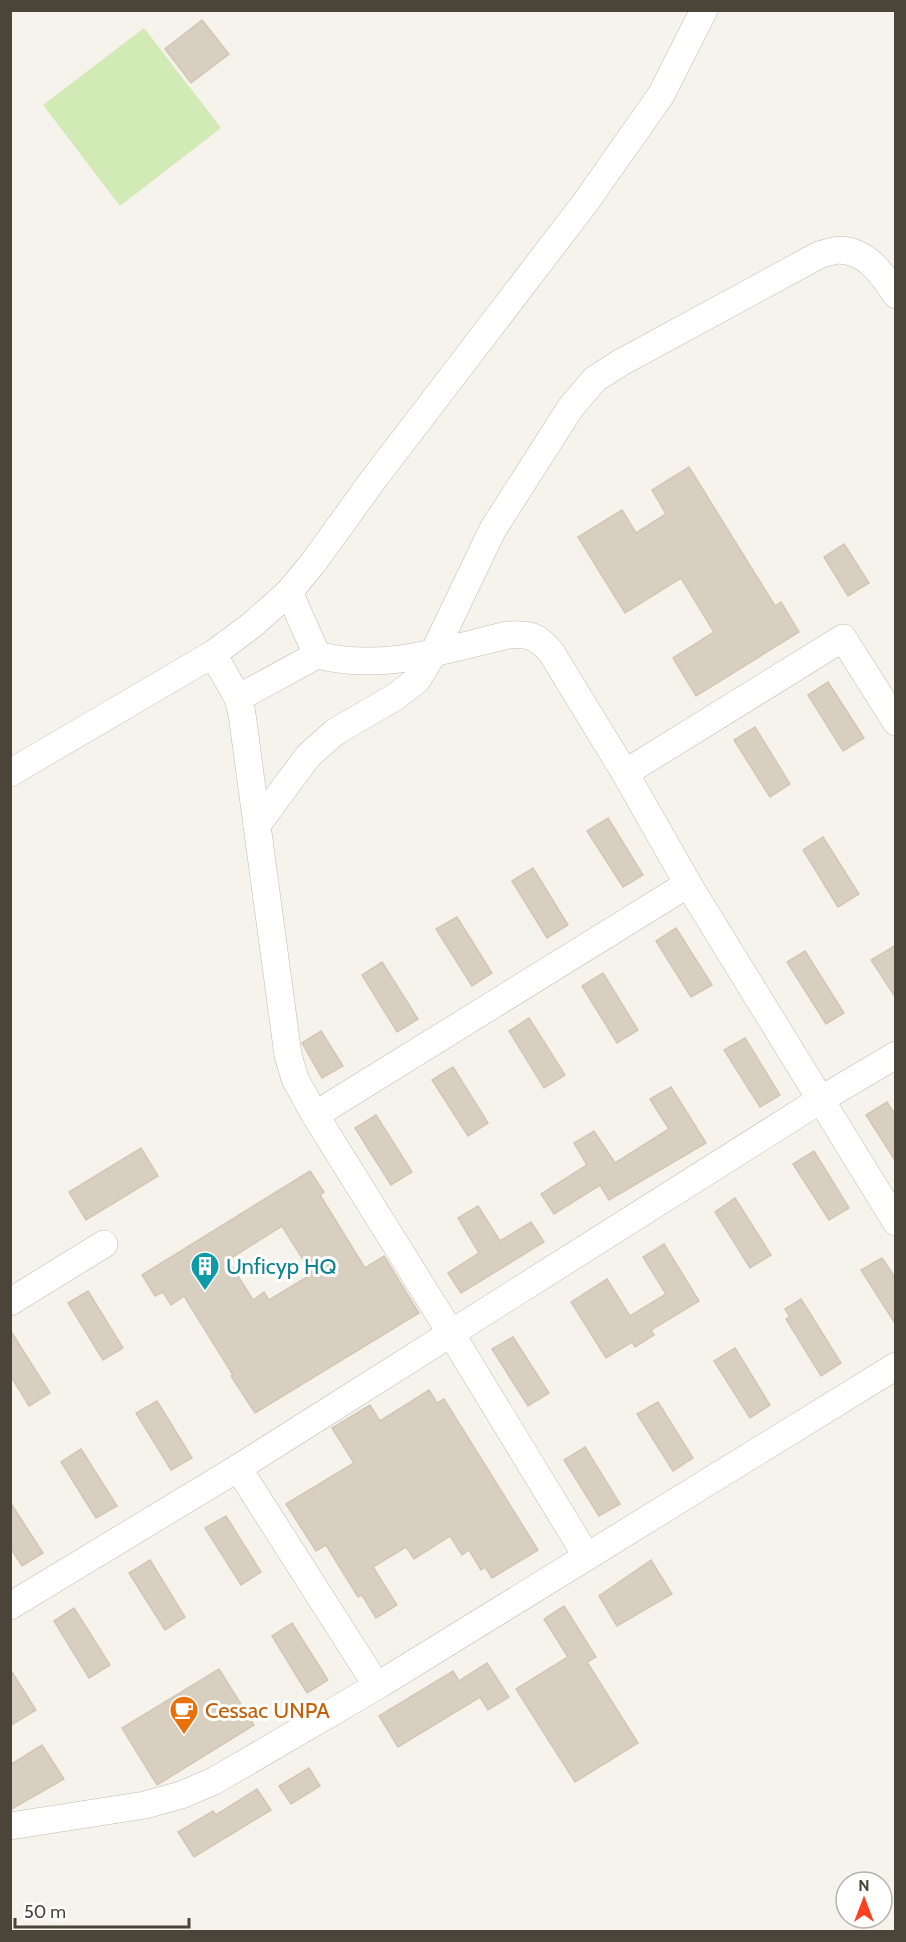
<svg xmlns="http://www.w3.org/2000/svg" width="906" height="1942" font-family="Cabin,sans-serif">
<rect width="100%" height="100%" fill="#f6f3ec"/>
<polygon fill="#d2eab5" points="144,28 221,128 120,206 43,105"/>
<g fill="#d8cfc1" stroke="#d3c7b4" stroke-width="1.5" fill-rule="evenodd">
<polygon points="202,20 229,54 191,83 165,49"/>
<polygon points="689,467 775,606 781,602 799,632 696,696 673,658 714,632 681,578 625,613 578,537 622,510 636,533 666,514 652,490"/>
<polygon points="844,544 869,583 848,596 824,557"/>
<polygon points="828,682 864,738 843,751 808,695"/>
<polygon points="755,727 790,784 770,797 734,740"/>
<polygon points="608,818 643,875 623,887 587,831"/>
<polygon points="823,837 859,894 838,907 803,850"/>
<polygon points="533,868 568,925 547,938 512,881"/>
<polygon points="457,917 492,973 472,986 436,929"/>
<polygon points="676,928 712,985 691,997 656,941"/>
<polygon points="896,945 896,998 871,960"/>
<polygon points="805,951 844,1013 826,1024 787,962"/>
<polygon points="382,962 418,1019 397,1032 362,975"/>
<polygon points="603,973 638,1030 617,1043 582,986"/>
<polygon points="529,1018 565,1075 544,1088 509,1031"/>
<polygon points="321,1031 343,1066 322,1078 302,1043"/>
<polygon points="745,1038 780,1095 760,1107 724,1050"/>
<polygon points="453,1067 488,1123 468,1136 432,1080"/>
<polygon points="671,1087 706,1143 609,1200 600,1185 554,1214 541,1194 587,1165 574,1143 594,1131 615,1163 669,1129 650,1099"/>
<polygon points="887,1102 896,1116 896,1162 866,1115"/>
<polygon points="376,1115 412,1172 391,1185 355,1128"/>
<polygon points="141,1148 158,1176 86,1220 69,1192"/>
<polygon points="814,1151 849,1208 829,1220 793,1164"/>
<path d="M310 1171 324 1192 320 1195 365 1268 384 1256 419 1313 255 1413 231 1376 233 1375 184 1296 171 1305 163 1292 155 1296 142 1275ZM282 1226 312 1274 269 1300 264 1292 253 1300 228 1260Z"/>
<polygon points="735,1198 771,1255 750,1268 715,1212"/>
<polygon points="478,1206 500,1241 531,1222 544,1242 461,1293 448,1273 479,1253 458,1218"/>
<polygon points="664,1244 699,1301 651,1330 654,1335 635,1347 632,1342 606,1358 571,1302 607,1279 630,1316 666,1294 643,1257"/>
<polygon points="882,1258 896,1279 896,1325 861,1270"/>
<polygon points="88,1291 123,1348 103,1360 68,1303"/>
<polygon points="801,1299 841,1363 821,1376 786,1319 790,1317 785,1309"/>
<polygon points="10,1330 50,1393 29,1406 10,1375"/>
<polygon points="513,1337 549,1393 528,1406 492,1349"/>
<polygon points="735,1348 770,1405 750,1418 714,1361"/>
<polygon points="429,1390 437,1403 444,1399 538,1550 492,1578 485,1567 481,1570 469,1550 462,1555 450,1536 414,1559 406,1547 373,1567 397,1605 376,1618 362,1595 358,1597 326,1545 316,1551 286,1504 354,1463 332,1428 370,1405 380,1421"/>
<polygon points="157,1401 192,1458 171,1470 136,1413"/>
<polygon points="658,1402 693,1458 673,1471 637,1414"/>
<polygon points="585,1447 620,1504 599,1516 564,1460"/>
<polygon points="81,1449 117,1506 96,1518 61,1462"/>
<polygon points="10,1502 43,1553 22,1566 10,1547"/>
<polygon points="226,1516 261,1572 241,1585 205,1528"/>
<polygon points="150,1560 185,1617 165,1630 129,1573"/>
<polygon points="651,1560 672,1594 617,1626 599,1596"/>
<polygon points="564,1606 596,1657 587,1662 638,1743 575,1782 516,1689 568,1657 544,1619"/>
<polygon points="74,1608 110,1665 89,1678 54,1621"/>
<polygon points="292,1623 328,1680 307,1693 272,1636"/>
<polygon points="487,1663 509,1697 488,1710 480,1697 398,1747 379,1716 453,1671 459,1681"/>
<polygon points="10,1669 36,1710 10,1726"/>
<polygon points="219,1669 254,1725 157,1785 122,1728"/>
<polygon points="42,1745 64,1779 10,1810 10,1765"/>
<polygon points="309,1768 320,1786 291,1804 279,1786"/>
<polygon points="257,1789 271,1810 194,1857 178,1832 213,1811 216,1815"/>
</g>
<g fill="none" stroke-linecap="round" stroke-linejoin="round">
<g stroke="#c2bbae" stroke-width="28">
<g id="minor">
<polyline points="213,654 238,698 317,655 289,592"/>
<path d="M317 655C383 672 443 650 508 635 530 634 536 635 551 652L625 773 688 884 896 1222"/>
<polyline points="238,698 242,714 288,1055 295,1079 315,1115 452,1335 587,1557"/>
<polyline points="10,773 213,654 252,625 289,592 313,563 373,480 585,203 661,95 704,10"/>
<polyline points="625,773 843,638 896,722"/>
<path d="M257 825 308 756 335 732 395 697 417 680 434 652 493 529 571 407 595 379 620 363 819 255C825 253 832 251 838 250 866 250 882 273 896 295"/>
<polyline points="315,1115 688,884"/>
<polyline points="10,1302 104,1244"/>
<polyline points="238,1468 377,1686"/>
<polyline points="10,1606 238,1468 820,1100 896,1055"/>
<polyline points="10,1826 145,1805 181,1795 214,1781 377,1686 896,1366"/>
</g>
</g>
<use href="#minor" stroke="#fff" stroke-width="27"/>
</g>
<defs>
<g id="building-pin" transform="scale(1.5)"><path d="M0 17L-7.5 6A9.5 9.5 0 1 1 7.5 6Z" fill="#0f9aa8" stroke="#fff"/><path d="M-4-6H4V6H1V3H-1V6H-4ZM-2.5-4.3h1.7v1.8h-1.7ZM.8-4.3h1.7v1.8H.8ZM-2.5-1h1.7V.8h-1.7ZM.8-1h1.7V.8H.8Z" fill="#fff"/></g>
<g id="cafe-pin" transform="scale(1.5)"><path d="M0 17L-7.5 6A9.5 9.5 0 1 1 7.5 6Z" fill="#e8710a" stroke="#fff"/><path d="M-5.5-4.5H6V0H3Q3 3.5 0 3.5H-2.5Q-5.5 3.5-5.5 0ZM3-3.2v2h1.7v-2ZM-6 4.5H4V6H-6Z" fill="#fff"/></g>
</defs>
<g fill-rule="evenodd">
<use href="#building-pin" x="205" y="1266"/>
<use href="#cafe-pin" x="184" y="1710"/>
</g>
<g text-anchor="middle" stroke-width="6" stroke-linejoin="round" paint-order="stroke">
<g font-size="22" fill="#0d838f" stroke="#fff" text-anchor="start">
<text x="226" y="1274">Unficyp HQ</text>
</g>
<g font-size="22" fill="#c56008" stroke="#fff" text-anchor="start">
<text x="205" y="1718">Cessac UNPA</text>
</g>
</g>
<rect width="906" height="1942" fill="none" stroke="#4b4439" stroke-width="24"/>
<g transform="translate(864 1900)"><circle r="28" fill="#ffffff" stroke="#b7b4b0" stroke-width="1.5"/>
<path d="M0-4.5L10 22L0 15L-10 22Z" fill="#fc3f1d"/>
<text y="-9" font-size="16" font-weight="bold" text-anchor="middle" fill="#4b4439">N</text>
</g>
<path d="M15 1918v9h174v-9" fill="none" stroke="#4b4439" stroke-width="3"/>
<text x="24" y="1918" font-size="18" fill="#4b4439" stroke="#ffffff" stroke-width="4.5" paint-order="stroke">50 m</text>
</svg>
